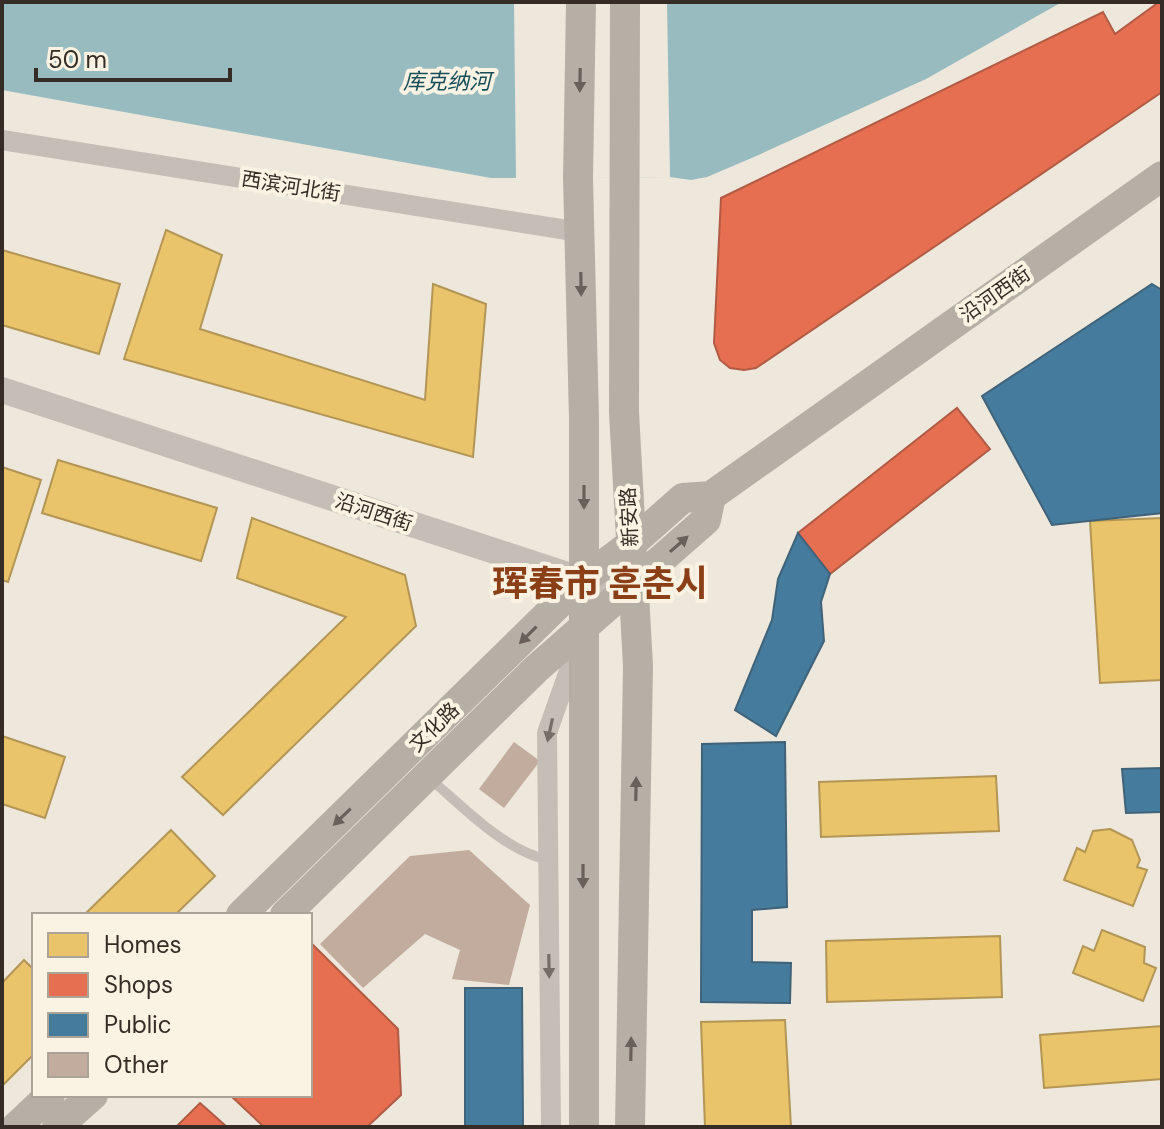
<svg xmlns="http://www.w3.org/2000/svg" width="1164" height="1129" font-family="'DM Sans','Noto Sans SC','Noto Sans KR',sans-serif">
<rect width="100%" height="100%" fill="#ede7dc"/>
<polygon fill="#98bbbf" points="2,2 1062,2 926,79 754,157 707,177 691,180 670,177 491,178 2,90"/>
<polygon fill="#ede7dc" points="514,2 667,2 670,177 516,179"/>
<g fill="#e9c46a" stroke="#b39655" stroke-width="2">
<polygon points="166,230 222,255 200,329 425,400 433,284 486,304 473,457 124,359"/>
<polygon points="2,250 120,284 99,354 2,325"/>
<polygon points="58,460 217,508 201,561 42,513"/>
<polygon points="2,467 41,480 8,582 2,580"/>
<polygon points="252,518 405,575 416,626 223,815 182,777 346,617 237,578"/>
<polygon points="1162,518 1162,680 1100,683 1090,521"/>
<polygon points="2,736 65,757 45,818 2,804"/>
<polygon points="996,776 999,831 821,837 819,782"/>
<polygon points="1110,829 1132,840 1140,860 1137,867 1147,870 1133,906 1064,880 1077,848 1085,852 1093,831"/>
<polygon points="171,830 215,876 175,915 84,915"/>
<polygon points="1102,930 1145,947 1144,963 1156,968 1143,1001 1073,973 1083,946 1094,951"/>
<polygon points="1000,936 1002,997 827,1002 826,941"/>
<polygon points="24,960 34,970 34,1054 2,1086 2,983"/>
<polygon points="785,1020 791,1127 705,1127 701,1022"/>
<polygon points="1162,1026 1162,1079 1044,1088 1040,1035"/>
</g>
<g fill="#e76f51" stroke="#b25b44" stroke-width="2">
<polygon points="1159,2 1162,2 1162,92 756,368 744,370 730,368 720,360 714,343 721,198 1103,12 1115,34"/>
<polygon points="957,408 990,449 830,574 798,533"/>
<polygon points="310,942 398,1029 401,1095 367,1127 264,1127 230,1095 310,1095"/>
<polygon points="200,1103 227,1127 176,1127"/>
</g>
<g fill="#457b9d" stroke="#406379" stroke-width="2">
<polygon points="1152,284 1162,290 1162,513 1052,525 982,396"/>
<polygon points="798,533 830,574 821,602 824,641 776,736 735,710 772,620 778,579"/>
<polygon points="785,742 787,907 752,910 752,962 791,963 790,1003 701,1002 702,744"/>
<polygon points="1162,768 1162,812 1126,813 1122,769"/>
<polygon points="465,988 522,988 523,1127 465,1127"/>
</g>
<g fill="#c2ac9d">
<polygon points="514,742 540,761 504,808 479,789"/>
<polygon points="469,850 530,905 509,985 452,979 460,950 425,934 363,988 320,944 410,856"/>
</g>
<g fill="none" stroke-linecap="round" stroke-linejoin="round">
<path stroke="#c5beb6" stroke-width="10" d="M429 778C465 808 502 849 548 860"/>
<g stroke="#c5beb6" stroke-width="20">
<polyline points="2,140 580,232"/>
<polyline points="551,1127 547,733 577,648"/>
</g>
<polyline stroke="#c5beb6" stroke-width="26" points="2,390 583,580 633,584"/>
<g stroke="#b6afa6" stroke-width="30">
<polyline points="581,2 578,178 584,419 584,1127"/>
<polyline points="625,2 624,412 638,666 630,1127"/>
<polyline points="241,915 583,580 631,544 683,498 711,496 1162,176"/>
<polyline points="285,915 536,669 706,520 711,496"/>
<polyline points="16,1127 50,1095"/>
<polyline points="57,1127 93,1095"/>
</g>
</g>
<defs><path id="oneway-solid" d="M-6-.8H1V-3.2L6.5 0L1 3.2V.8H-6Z" transform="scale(2)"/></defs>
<g fill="#696059">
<use href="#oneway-solid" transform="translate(580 80) rotate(91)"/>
<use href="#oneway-solid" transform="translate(581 284) rotate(89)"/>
<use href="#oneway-solid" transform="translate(584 497) rotate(90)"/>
<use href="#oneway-solid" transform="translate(679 544) rotate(-41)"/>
<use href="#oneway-solid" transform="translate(528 635) rotate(135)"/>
<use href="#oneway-solid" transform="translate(636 789) rotate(-89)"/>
<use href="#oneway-solid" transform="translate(342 817) rotate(136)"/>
<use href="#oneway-solid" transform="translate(583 876) rotate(90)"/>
<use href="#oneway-solid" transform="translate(631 1049) rotate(-89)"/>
</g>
<g fill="#766e66">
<use href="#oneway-solid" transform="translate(550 730) rotate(102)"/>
<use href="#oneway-solid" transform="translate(549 966) rotate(89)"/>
</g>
<g text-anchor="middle" stroke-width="8" stroke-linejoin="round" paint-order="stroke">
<g font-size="20" fill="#352c25" stroke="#faf2e3">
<text transform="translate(291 186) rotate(9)" y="7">西滨河北街</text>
<text transform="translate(995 294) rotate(-35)" y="7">沿河西街</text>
<text transform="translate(374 512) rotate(18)" y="7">沿河西街</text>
<text transform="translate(629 517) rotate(-93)" y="7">新安路</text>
<text transform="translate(434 727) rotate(-44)" y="7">文化路</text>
</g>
<g font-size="22" font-style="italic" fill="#174e5a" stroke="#faf2e3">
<text x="447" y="89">库克纳河</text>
</g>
<g font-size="36" font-weight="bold" fill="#8b3f17" stroke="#faf2e3">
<text x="600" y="596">珲春市 훈춘시</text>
</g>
</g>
<rect width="1164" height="1129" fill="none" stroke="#352c25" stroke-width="8"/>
<rect x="32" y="913" width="280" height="184" fill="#faf2e3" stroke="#aba397" stroke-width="2"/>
<rect x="48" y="933" width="40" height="24" fill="#e9c46a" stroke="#aba397" stroke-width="2"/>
<text x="104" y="953" font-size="24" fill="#352c25">Homes</text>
<rect x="48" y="973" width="40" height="24" fill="#e76f51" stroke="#aba397" stroke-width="2"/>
<text x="104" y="993" font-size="24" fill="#352c25">Shops</text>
<rect x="48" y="1013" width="40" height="24" fill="#457b9d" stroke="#aba397" stroke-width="2"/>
<text x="104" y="1033" font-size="24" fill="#352c25">Public</text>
<rect x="48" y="1053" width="40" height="24" fill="#c2ac9d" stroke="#aba397" stroke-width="2"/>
<text x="104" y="1073" font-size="24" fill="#352c25">Other</text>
<path d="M36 68v12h194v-12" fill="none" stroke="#352c25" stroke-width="4"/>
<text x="48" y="68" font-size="24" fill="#352c25" stroke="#faf2e3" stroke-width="6" paint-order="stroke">50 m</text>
</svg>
